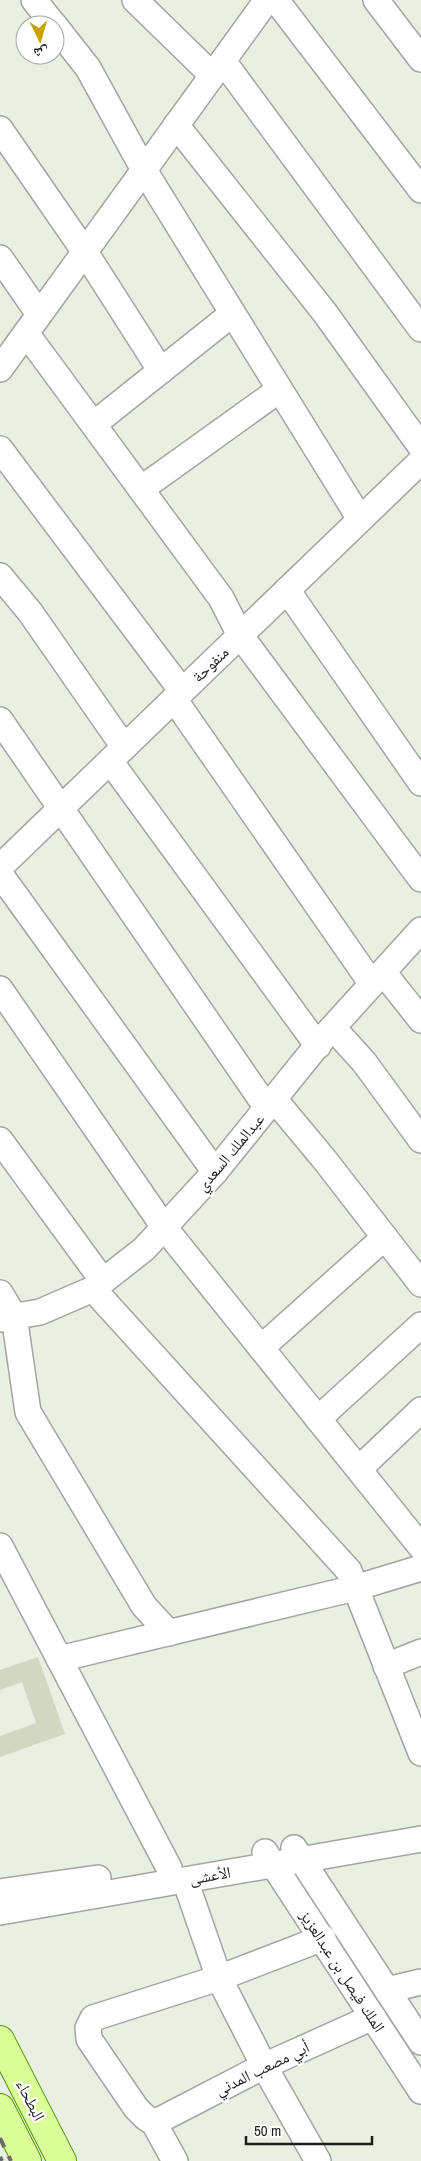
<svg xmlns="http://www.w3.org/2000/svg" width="421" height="2161" font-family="'Archivo Narrow','Noto Naskh Arabic',sans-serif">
<rect width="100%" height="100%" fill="#e9f0e2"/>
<polygon fill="#d2d7c2" points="38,1657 65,1734 0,1757 0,1736 36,1723 22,1682 0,1690 0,1670"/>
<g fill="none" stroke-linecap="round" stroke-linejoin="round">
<g stroke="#a4a4a4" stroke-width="28">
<g id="minor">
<polyline points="34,0 54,25"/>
<polyline points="135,0 212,75"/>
<polyline points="276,0 421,190"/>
<polyline points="376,0 421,59"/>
<polyline points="55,26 88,68 144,170 360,519"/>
<polyline points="223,61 421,329"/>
<polyline points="176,125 325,313 421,447"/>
<polyline points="0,129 85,252 161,371"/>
<polyline points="0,258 39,314"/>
<polyline points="26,333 221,598 240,635 421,879"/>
<polyline points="0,369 267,0"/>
<polyline points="94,424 232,314"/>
<polyline points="0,449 182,691"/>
<polyline points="141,489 279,390"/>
<polyline points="0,576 30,612 124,747"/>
<polyline points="287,590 421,783"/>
<polyline points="174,699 372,984"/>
<polyline points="0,720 267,1108"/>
<polyline points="110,761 318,1046"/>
<polyline points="0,867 421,461"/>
<polyline points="0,874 215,1172"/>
<polyline points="383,972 421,1020"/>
<polyline points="0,989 164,1227 421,1547"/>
<polyline points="333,1028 364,1062 421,1140"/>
<polyline points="274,1099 324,1159 421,1284"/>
<polyline points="0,1140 103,1281"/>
<polyline points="93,1289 349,1571 421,1753"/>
<polyline points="0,1293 14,1316 28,1412 144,1606 169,1633"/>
<polyline points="0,1319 40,1312 93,1289 144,1249 215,1172 324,1037 421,930"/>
<polyline points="261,1348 385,1237"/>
<polyline points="318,1419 421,1325"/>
<polyline points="359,1469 421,1410"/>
<polyline points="0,1546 169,1868"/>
<polyline points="59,1659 355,1588 421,1568"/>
<polyline points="386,1666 421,1652"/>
<polyline points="294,1848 421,2042"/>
<polyline points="265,1852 421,2091"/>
<polyline points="185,1880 219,1978 264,2066 318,2161"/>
<polyline points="0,1892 98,1878"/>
<polyline points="0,1912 421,1839"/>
<polyline points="387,1990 421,1982"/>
<polyline points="154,2123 264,2066 373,2017"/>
<polyline points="175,2161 154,2123 145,2117 136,2108 89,2039 88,2028 93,2018 219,1978 323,1938"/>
</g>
</g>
<g stroke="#519700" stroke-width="30">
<g id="major">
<polyline points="0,2040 62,2161"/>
<polyline points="0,2108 27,2161"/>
</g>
</g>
<use href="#minor" stroke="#fff" stroke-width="25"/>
<use href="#major" stroke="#daff98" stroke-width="28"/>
<g stroke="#6b6b6b" stroke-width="4" stroke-dasharray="10 10" stroke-linecap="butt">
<polyline points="0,2138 11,2161"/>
<polyline points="0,2157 2,2161"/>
</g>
</g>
<g text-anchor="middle" stroke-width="4.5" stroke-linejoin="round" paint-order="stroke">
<g font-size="16" fill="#1d1d1d" stroke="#fff">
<text transform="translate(210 664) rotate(-44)" y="6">منفوحة</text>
<text transform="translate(230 1152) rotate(-50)" y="6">عبدالملك السعدي</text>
<text transform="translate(210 1875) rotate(-10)" y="6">الأعشى</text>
<text transform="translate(343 1971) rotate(57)" y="6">الملك فيصل بن عبدالعزيز</text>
<text transform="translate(262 2068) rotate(-26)" y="6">أبي مصعب المدني</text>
<text transform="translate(31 2100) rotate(63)" y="6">البطحاء</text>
</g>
</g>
<g transform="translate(40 40) rotate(175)"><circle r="24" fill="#ffffff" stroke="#a5a5a5"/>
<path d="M0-4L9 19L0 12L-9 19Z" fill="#cba100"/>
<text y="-8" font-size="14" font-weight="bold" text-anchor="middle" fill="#1d1d1d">ش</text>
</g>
<path d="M246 2136v8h126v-8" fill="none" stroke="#1d1d1d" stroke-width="2.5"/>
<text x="254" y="2136" font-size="15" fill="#1d1d1d" stroke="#ffffff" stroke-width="4" paint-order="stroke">50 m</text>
</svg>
